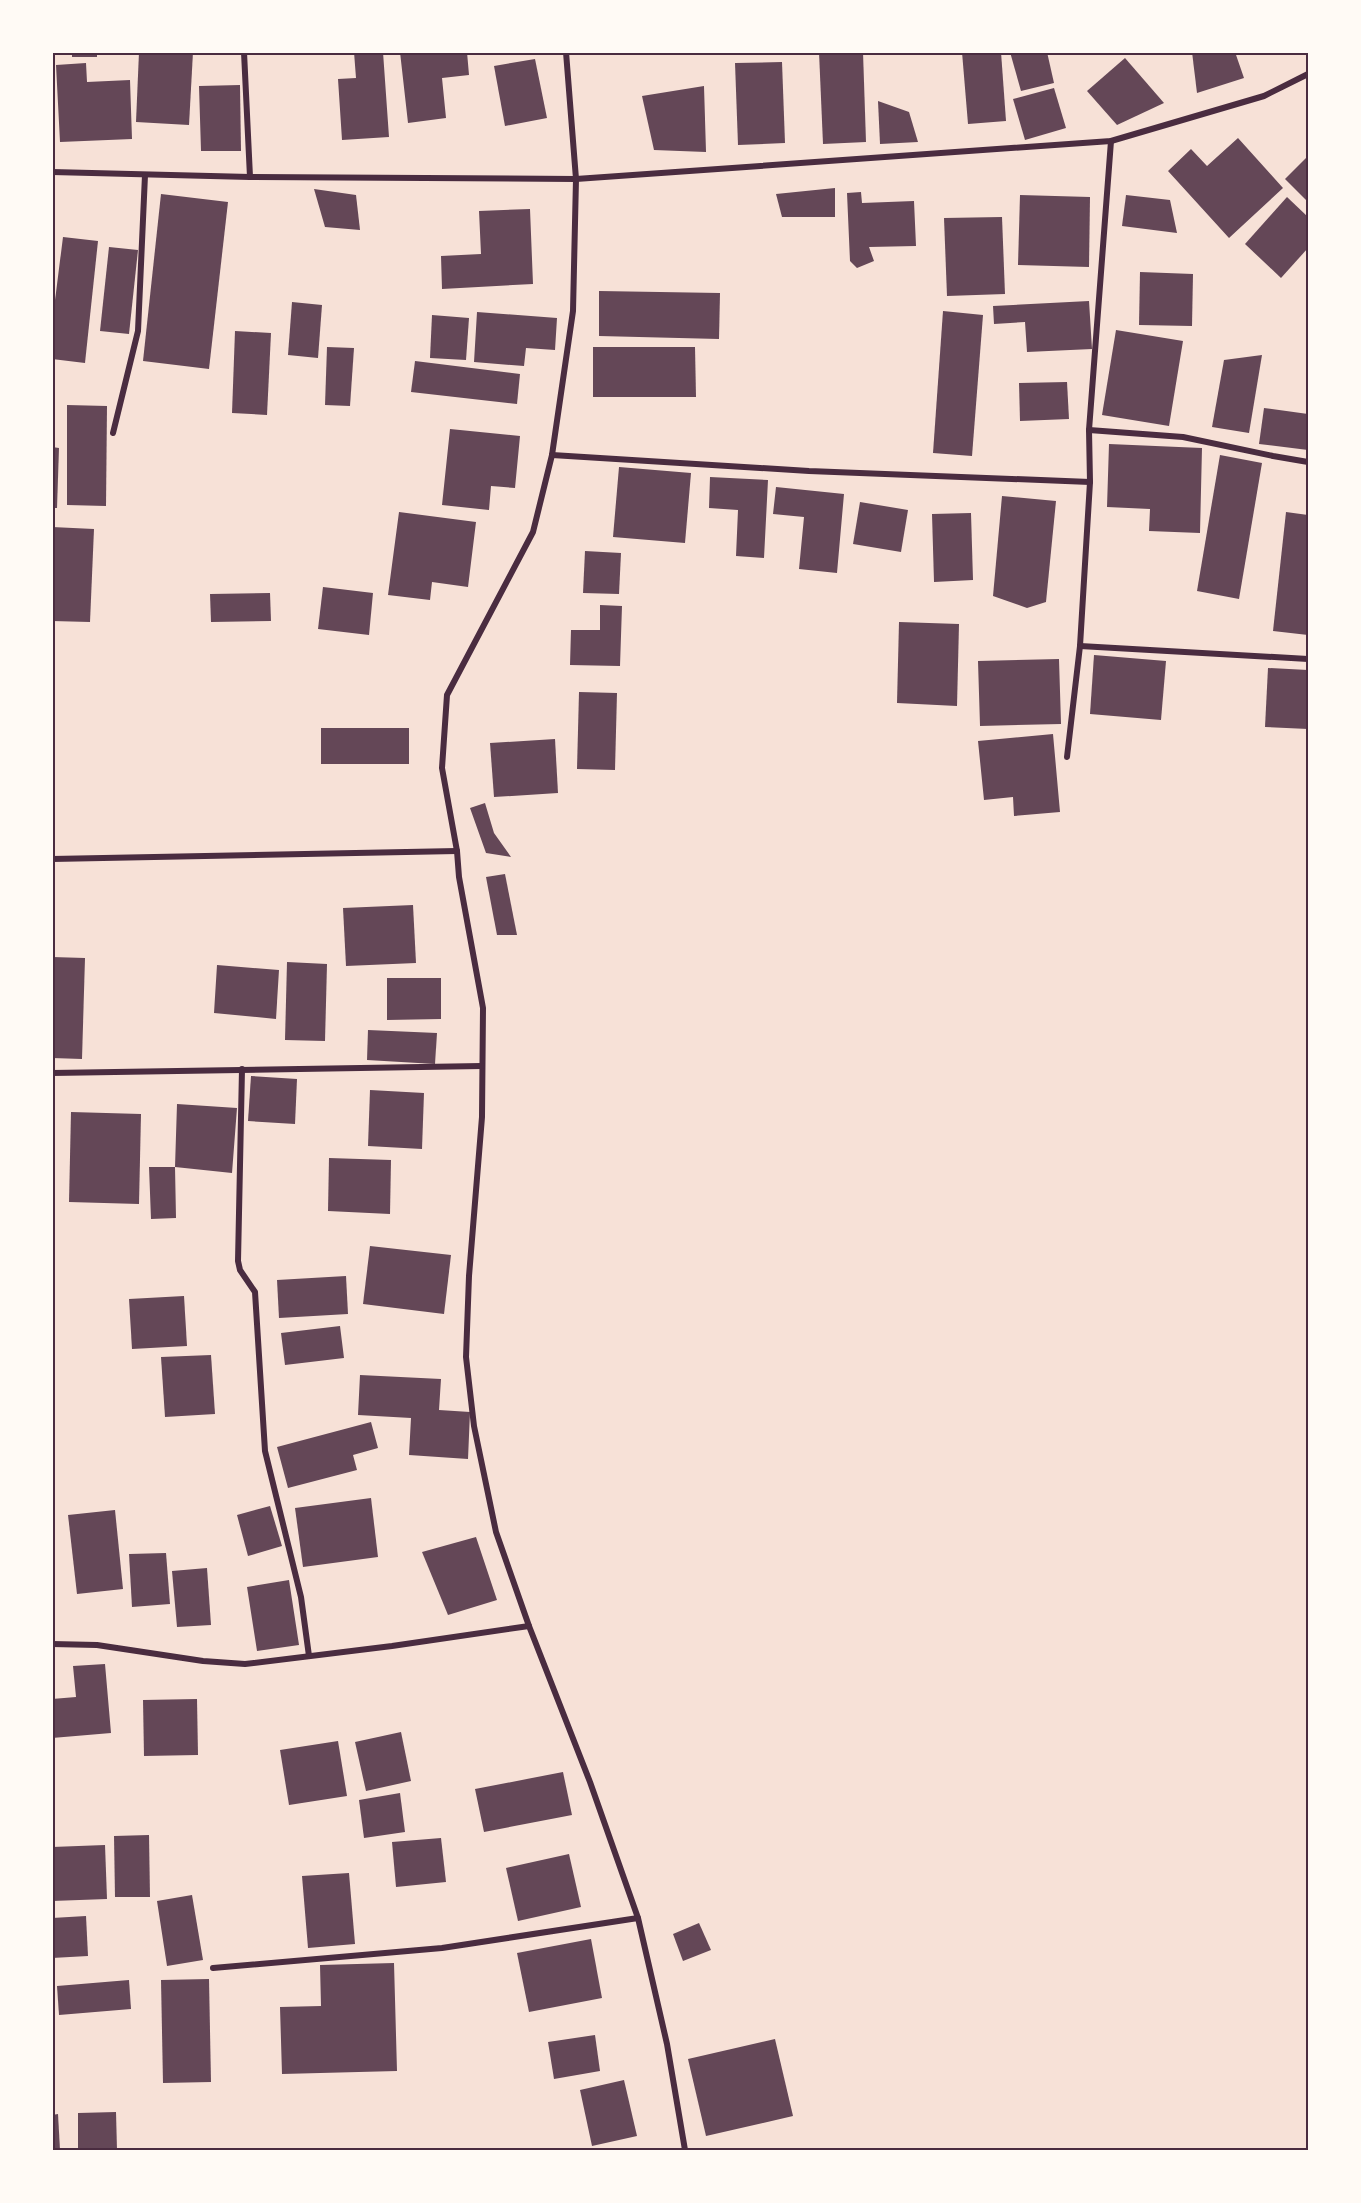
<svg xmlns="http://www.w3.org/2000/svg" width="1361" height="2203" font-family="'Titillium Web',sans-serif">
<rect width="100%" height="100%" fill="#f7e1d7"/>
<g fill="#644757">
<rect x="72" y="52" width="25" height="5"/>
<polygon points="139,52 193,52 189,125 136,122"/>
<polygon points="354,52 383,52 389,137 342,140 338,79 356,78"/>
<polygon points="400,52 467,52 469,75 442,78 446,118 408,123"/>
<polygon points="819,52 863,52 866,142 823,144"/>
<polygon points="962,52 1001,52 1006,121 968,124"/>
<polygon points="1010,52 1047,52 1054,83 1021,91"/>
<polygon points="1192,52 1235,52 1244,78 1197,93"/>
<polygon points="1125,58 1164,103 1117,125 1087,91"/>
<polygon points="535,59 547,118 505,126 494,66"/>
<polygon points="782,62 785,143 738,145 735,63"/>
<polygon points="86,63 87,82 130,80 132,139 60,142 56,65"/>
<polygon points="240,85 241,151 201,151 199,86"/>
<polygon points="704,86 706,152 654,150 642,96"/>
<polygon points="1054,88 1066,128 1025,140 1013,99"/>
<polygon points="878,101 909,112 918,142 880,144"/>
<polygon points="1238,138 1283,188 1229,238 1168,171 1191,149 1207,166"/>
<polygon points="1308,156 1308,202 1285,179"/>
<polygon points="835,188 835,217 782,217 776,194"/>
<polygon points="314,189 356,195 360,230 325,227"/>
<polygon points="861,192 862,203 914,201 916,246 869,247 874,261 857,268 850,261 847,193"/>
<polygon points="161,194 228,202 209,369 143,361"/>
<polygon points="1020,195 1090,197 1089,267 1018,265"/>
<polygon points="1126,195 1170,200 1177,233 1122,226"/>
<polygon points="1287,197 1308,217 1308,248 1281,278 1245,244"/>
<polygon points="530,209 533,284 442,289 441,256 481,254 479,211"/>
<polygon points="1002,217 1005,294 947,296 944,218"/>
<polygon points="63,237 98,241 85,363 52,359 52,324"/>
<polygon points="109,247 138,250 129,334 100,331"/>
<polygon points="1140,272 1193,274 1192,326 1139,325"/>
<polygon points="599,291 720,293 719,339 599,336"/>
<polygon points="1089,301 1092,349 1027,352 1025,322 994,324 993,306"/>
<polygon points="292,302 322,305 318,358 288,355"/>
<polygon points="943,311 983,315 972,456 933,453"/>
<polygon points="477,312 557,318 555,350 526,348 524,366 474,362"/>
<polygon points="432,315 469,318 466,360 430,358"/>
<polygon points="1116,330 1183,341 1169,426 1102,415"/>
<polygon points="235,331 271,333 267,415 232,413"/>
<polygon points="327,347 354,348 350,406 325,405"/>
<polygon points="593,347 695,347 696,397 593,397"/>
<polygon points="1262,355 1249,433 1212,427 1224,360"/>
<polygon points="415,361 520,374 517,404 411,392"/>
<polygon points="1067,382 1069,419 1020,421 1019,383"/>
<polygon points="67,405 107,406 106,506 67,505"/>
<polygon points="1264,408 1308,414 1308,450 1259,444"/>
<polygon points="450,429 520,436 515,488 491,486 489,510 442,505"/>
<polygon points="1109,444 1202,448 1200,533 1149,531 1150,509 1107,507"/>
<polygon points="52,447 59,448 57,508 52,508"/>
<polygon points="1220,455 1262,463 1239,599 1197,591"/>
<polygon points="619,467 691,473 685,543 613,537"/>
<polygon points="710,477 768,480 764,558 736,556 738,510 709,508"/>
<polygon points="776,487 844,494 837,573 799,569 804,517 773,514"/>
<polygon points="1002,496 1056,501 1046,602 1027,608 993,596"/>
<polygon points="860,502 908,510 901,552 853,544"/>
<polygon points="399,512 476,522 468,587 432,582 430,600 388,595"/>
<polygon points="1286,512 1308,515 1308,635 1273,631"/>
<polygon points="971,513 973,580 934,582 932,514"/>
<polygon points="52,527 94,529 90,622 52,621"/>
<polygon points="585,551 621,553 619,594 583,593"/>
<polygon points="323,587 373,593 369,635 318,629"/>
<polygon points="270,593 271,621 211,622 210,594"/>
<polygon points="600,605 622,606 620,666 570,665 571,630 600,630"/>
<polygon points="899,622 959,624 957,706 897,703"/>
<polygon points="1094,655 1166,661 1161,720 1090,714"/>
<polygon points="1059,659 1061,724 980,726 978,661"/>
<polygon points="1268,668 1308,670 1308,729 1265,727"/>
<polygon points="579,692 617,693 615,770 577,769"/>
<rect x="321" y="728" width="88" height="36"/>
<polygon points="1053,734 1060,812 1014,816 1013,797 984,800 978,741"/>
<polygon points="555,739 558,793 494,797 490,743"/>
<polygon points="485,803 494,833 511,857 486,853 470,808"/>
<polygon points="505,874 517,935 497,935 486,877"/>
<polygon points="413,905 416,963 346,966 343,908"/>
<polygon points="52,957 85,958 82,1059 52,1058"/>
<polygon points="287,962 327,964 325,1041 285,1040"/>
<polygon points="217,965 279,970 276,1019 214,1013"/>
<polygon points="387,978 441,978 441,1019 387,1020"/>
<polygon points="368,1030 437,1033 435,1064 367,1060"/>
<polygon points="251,1076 297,1079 295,1124 248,1121"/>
<polygon points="370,1090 424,1093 422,1149 368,1146"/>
<polygon points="177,1104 237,1108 232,1173 175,1167 176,1218 151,1219 149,1167 175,1167"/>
<polygon points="71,1112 141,1114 139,1204 69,1202"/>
<polygon points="329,1158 391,1160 390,1214 328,1211"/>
<polygon points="370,1246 451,1255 444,1314 363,1304"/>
<polygon points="346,1276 348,1314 279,1318 277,1280"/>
<polygon points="184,1296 187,1346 132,1349 129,1299"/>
<polygon points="340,1326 344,1358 285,1365 281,1333"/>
<polygon points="211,1355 215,1414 165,1417 161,1357"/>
<polygon points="360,1375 441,1379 439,1410 470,1412 468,1459 409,1455 411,1418 358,1415"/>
<polygon points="371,1422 378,1448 353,1455 357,1470 288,1488 277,1447"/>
<polygon points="371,1498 378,1557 303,1567 295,1508"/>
<polygon points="270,1506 282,1546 248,1556 237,1515"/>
<polygon points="115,1510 123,1589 77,1594 68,1515"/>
<polygon points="476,1537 497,1600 448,1615 422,1552"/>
<polygon points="166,1553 170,1604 132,1607 129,1554"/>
<polygon points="207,1568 211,1625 177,1627 172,1571"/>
<polygon points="289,1580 299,1645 257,1651 247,1587"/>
<polygon points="105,1664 111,1733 52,1738 52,1699 76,1697 73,1666"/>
<polygon points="197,1699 198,1755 144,1756 143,1700"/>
<polygon points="401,1732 411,1781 366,1791 355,1742"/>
<polygon points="338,1741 347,1796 289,1805 280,1750"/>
<polygon points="563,1772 572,1815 484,1832 475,1789"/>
<polygon points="400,1793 405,1832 364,1838 359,1800"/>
<polygon points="149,1835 150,1897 115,1897 114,1836"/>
<polygon points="441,1838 446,1882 396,1887 392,1842"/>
<polygon points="105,1845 107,1899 52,1901 52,1847"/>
<polygon points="569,1854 581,1907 518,1921 506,1868"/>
<polygon points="349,1873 355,1944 308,1948 302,1876"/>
<polygon points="192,1895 203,1960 167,1966 157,1901"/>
<polygon points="86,1916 88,1956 52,1958 52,1918"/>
<polygon points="699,1923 711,1950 683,1961 673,1934"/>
<polygon points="591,1939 602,1998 529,2012 517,1953"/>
<polygon points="394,1963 397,2071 282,2074 280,2007 321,2006 320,1965"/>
<polygon points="209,1979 211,2082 163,2083 161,1980"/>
<polygon points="129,1980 131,2009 59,2015 57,1986"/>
<polygon points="595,2035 600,2071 554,2079 548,2042"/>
<polygon points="775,2039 793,2116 706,2136 688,2059"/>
<polygon points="624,2080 637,2136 592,2146 580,2090"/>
<polygon points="116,2112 117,2150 78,2150 78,2113"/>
<polygon points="58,2114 60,2150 52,2150 52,2115"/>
</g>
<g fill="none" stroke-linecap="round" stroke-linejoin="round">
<g stroke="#4a2c40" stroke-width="6">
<polyline points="244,52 250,177"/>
<polyline points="566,52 576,179 573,311 552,455 533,532 447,695 442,768 457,851 459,877 483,1008 482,1117 469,1276 466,1357 474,1426 496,1532 529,1626 590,1782 638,1918 667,2044 685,2150"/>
<polyline points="52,172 250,177 576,179 1111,141 1264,96 1308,74"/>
<polyline points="1089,430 1183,437 1273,456 1308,462"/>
<polyline points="113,433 138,331 145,175"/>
<polyline points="552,455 809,471 1090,482"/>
<polyline points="1080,646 1308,659"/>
<polyline points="1067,757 1080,646 1090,482 1089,430 1111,141"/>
<polyline points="52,859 457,851"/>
<polyline points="242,1069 238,1261 240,1270 255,1292 265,1451 301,1597 309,1656"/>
<polyline points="52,1073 482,1066"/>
<polyline points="52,1644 97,1645 203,1661 245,1664 392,1646 529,1626"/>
<polyline points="213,1968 442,1948 638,1918"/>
</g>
</g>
<rect width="1361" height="2203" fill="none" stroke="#fffaf5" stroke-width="108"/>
<rect x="54" y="54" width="1253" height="2095" fill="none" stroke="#4a2c40" stroke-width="2"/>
</svg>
